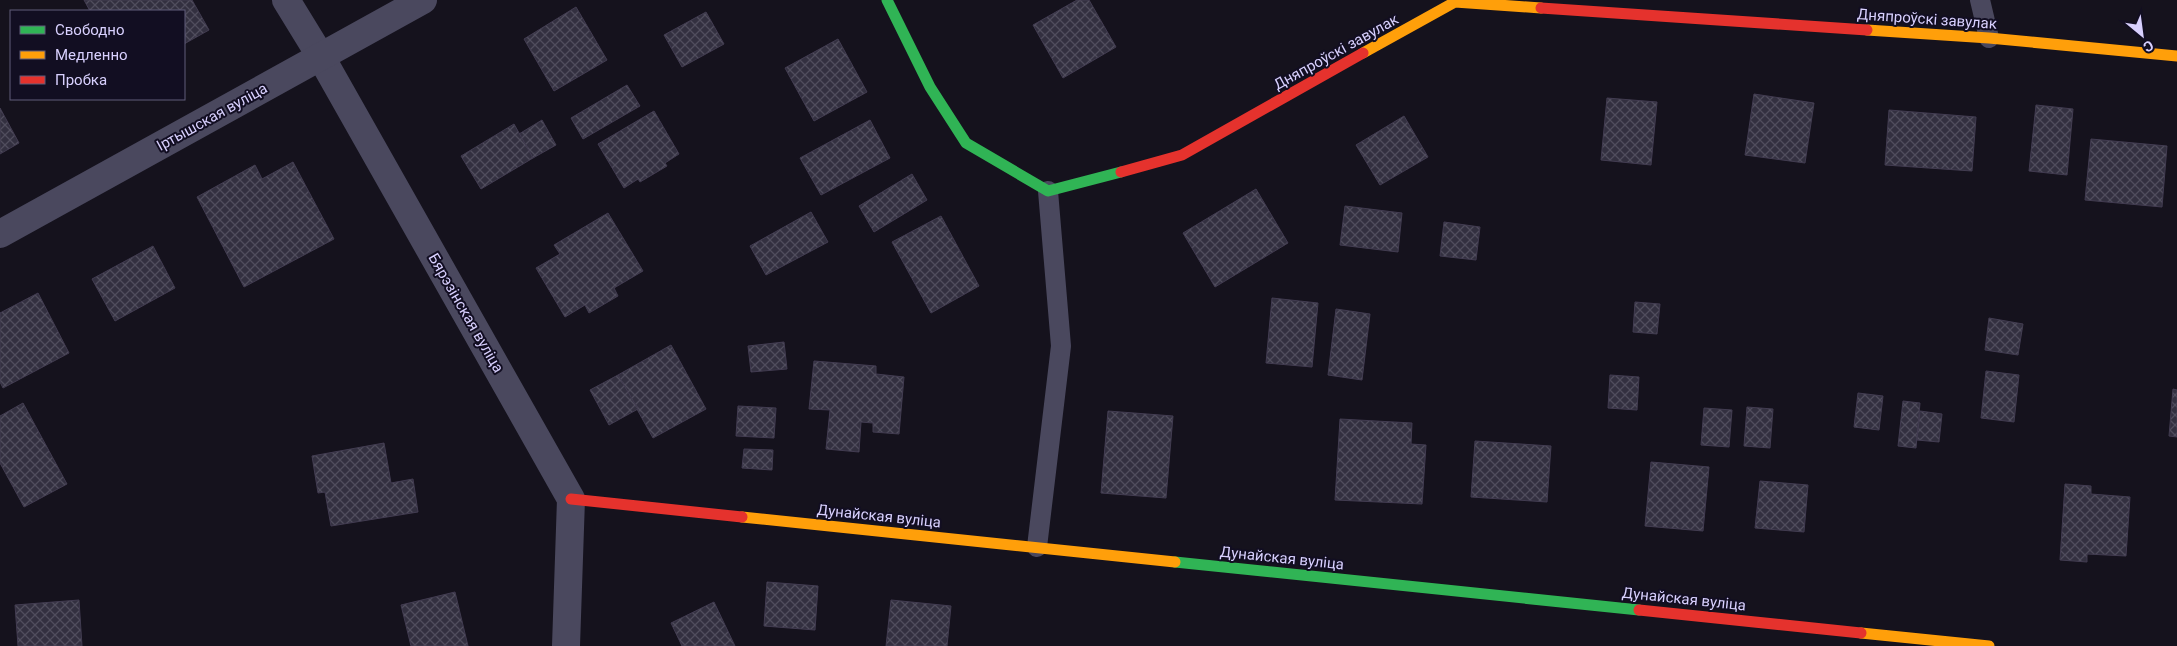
<svg xmlns="http://www.w3.org/2000/svg" width="2177" height="646" font-family="Roboto,sans-serif">
<defs>
<pattern id="building-cross-hatch" width="8" height="8" patternUnits="userSpaceOnUse" patternTransform="scale(1.25)"><rect width="8" height="8" fill="#333040"/><path d="M0 0l8 8M0 8l8-8" fill="none" stroke="#504d5d"/></pattern>
</defs>
<rect width="100%" height="100%" fill="#15121d"/>
<g fill="url(#building-cross-hatch)" stroke="#423c51">
<polygon points="84,0 192,0 209,30 184,44 184,11 90,11"/>
<polygon points="1077,0 1089,0 1116,47 1063,78 1033,25"/>
<polygon points="576,7 607,60 554,91 524,39"/>
<polygon points="706,12 724,44 682,67 664,35"/>
<polygon points="838,39 867,92 814,121 785,68"/>
<polygon points="627,85 640,106 583,139 571,118"/>
<polygon points="1754,94 1814,103 1805,163 1745,155"/>
<polygon points="1607,98 1657,102 1651,165 1601,160"/>
<polygon points="2036,105 2073,109 2067,175 2029,171"/>
<polygon points="0,108 19,143 0,154"/>
<polygon points="1889,110 1976,117 1972,171 1885,165"/>
<polygon points="654,111 679,154 665,163 667,166 640,182 638,179 624,188 598,144"/>
<polygon points="1404,116 1428,157 1380,185 1356,145"/>
<polygon points="542,120 556,145 533,158 519,134"/>
<polygon points="870,120 890,158 821,195 800,158"/>
<polygon points="514,124 533,158 481,189 461,156"/>
<polygon points="2091,139 2167,146 2162,207 2085,200"/>
<polygon points="293,162 334,239 244,287 197,197 255,165 262,179"/>
<polygon points="912,174 927,200 874,232 859,206"/>
<polygon points="1256,189 1288,243 1215,287 1183,233"/>
<polygon points="1345,206 1402,213 1398,252 1340,245"/>
<polygon points="811,212 828,242 766,275 750,246"/>
<polygon points="608,213 643,271 614,288 618,296 589,313 585,305 565,317 536,268 560,254 554,245"/>
<polygon points="941,216 979,286 931,313 892,242"/>
<polygon points="1444,222 1480,227 1476,260 1440,256"/>
<polygon points="153,246 175,288 115,321 92,279"/>
<polygon points="38,293 69,353 3,388 0,382 0,313"/>
<polygon points="1272,298 1318,303 1312,367 1266,363"/>
<polygon points="1635,302 1660,304 1657,334 1633,332"/>
<polygon points="1336,309 1370,314 1362,380 1328,375"/>
<polygon points="1989,318 2023,324 2018,355 1985,350"/>
<polygon points="784,342 787,369 751,372 748,346"/>
<polygon points="671,345 706,409 653,438 618,375"/>
<polygon points="814,361 876,366 876,374 904,377 899,434 873,432 873,423 861,422 859,452 826,449 830,410 809,409"/>
<polygon points="1986,371 2019,375 2014,422 1981,418"/>
<polygon points="618,375 638,409 609,425 590,390"/>
<polygon points="1610,375 1639,377 1637,410 1608,408"/>
<polygon points="2173,389 2177,390 2177,437 2169,436"/>
<polygon points="1858,393 1883,396 1879,430 1854,427"/>
<polygon points="1903,401 1920,403 1916,448 1898,446"/>
<polygon points="23,403 67,484 24,507 0,463 0,416"/>
<polygon points="738,406 776,408 774,438 736,436"/>
<polygon points="1747,407 1773,409 1770,448 1744,446"/>
<polygon points="1704,408 1732,410 1729,447 1701,445"/>
<polygon points="1108,411 1173,416 1166,498 1101,493"/>
<polygon points="1920,411 1942,414 1939,442 1917,440"/>
<polygon points="1340,419 1412,423 1411,444 1426,445 1422,504 1335,500"/>
<polygon points="1475,441 1551,446 1547,502 1471,497"/>
<polygon points="384,443 391,483 413,479 418,512 331,526 325,492 318,493 312,456"/>
<polygon points="744,449 773,450 772,470 742,468"/>
<polygon points="1651,462 1709,467 1703,531 1645,526"/>
<polygon points="1760,481 1808,485 1804,532 1755,528"/>
<polygon points="2065,484 2091,486 2091,494 2130,497 2126,556 2087,554 2087,562 2060,560"/>
<polygon points="767,582 818,586 815,630 764,626"/>
<polygon points="455,592 468,646 411,646 401,605"/>
<polygon points="79,600 82,646 18,646 15,605"/>
<polygon points="891,600 951,606 947,646 886,646"/>
<polygon points="714,602 735,646 682,646 671,623"/>
</g>
<g fill="none" stroke-linecap="round" stroke-linejoin="round">
<g stroke="#4a485e" stroke-width="20">
<polyline points="1980,0 1989,38"/>
<polyline points="1037,547 1061,346 1048,191"/>
</g>
<g stroke="#4a485e" stroke-width="28">
<polyline points="286,0 321,57 571,499 566,646"/>
<polyline points="0,234 423,0"/>
</g>
<g stroke="#30b455" stroke-width="11">
<polyline points="887,0 930,87 966,143 1048,191 1121,172"/>
<polyline points="1175,562 1639,610"/>
</g>
<g stroke="#ff9f0a" stroke-width="11">
<polyline points="1867,30 1989,38 2177,56"/>
<polyline points="1363,53 1455,2 1541,8"/>
<polyline points="742,517 1175,562"/>
<polyline points="1861,633 1989,646"/>
</g>
<g stroke="#e5322d" stroke-width="11">
<polyline points="1541,8 1867,30"/>
<polyline points="1121,172 1182,155 1363,53"/>
<polyline points="571,499 742,517"/>
<polyline points="1639,610 1861,633"/>
</g>
</g>
<g text-anchor="middle" stroke-width="4" stroke-linejoin="round" paint-order="stroke">
<g font-size="15" fill="#d8d0fe" stroke="#120e22">
<text transform="translate(1927 19) rotate(4)" y="5">Дняпроўскі завулак</text>
<text transform="translate(1336 52) rotate(-29)" y="5">Дняпроўскі завулак</text>
<text transform="translate(212 117) rotate(-29)" y="5">Іртышская вуліца</text>
<text transform="translate(466 313) rotate(60)" y="5">Бярэзінская вуліца</text>
<text transform="translate(879 516) rotate(6)" y="5">Дунайская вуліца</text>
<text transform="translate(1282 558) rotate(6)" y="5">Дунайская вуліца</text>
<text transform="translate(1684 599) rotate(6)" y="5">Дунайская вуліца</text>
</g>
</g>
<rect x="10" y="10" width="175" height="90" fill="#120e22" stroke="#615c7a"/>
<rect x="20" y="26" width="25" height="8" fill="#30b455" stroke="#615c7a"/>
<text x="55" y="35" font-size="15" fill="#d8d0fe">Свободно</text>
<rect x="20" y="51" width="25" height="8" fill="#ff9f0a" stroke="#615c7a"/>
<text x="55" y="60" font-size="15" fill="#d8d0fe">Медленно</text>
<rect x="20" y="76" width="25" height="8" fill="#e5322d" stroke="#615c7a"/>
<text x="55" y="85" font-size="15" fill="#d8d0fe">Пробка</text>
<g transform="translate(2142 35) rotate(151)" stroke="#120e22" stroke-width="4" paint-order="stroke">
<path d="M0-4L9 19L0 12L-9 19Z" fill="#d8d0fe"/>
<text y="-8" font-size="14" font-weight="bold" text-anchor="middle" fill="#d8d0fe">С</text>
</g>
</svg>
